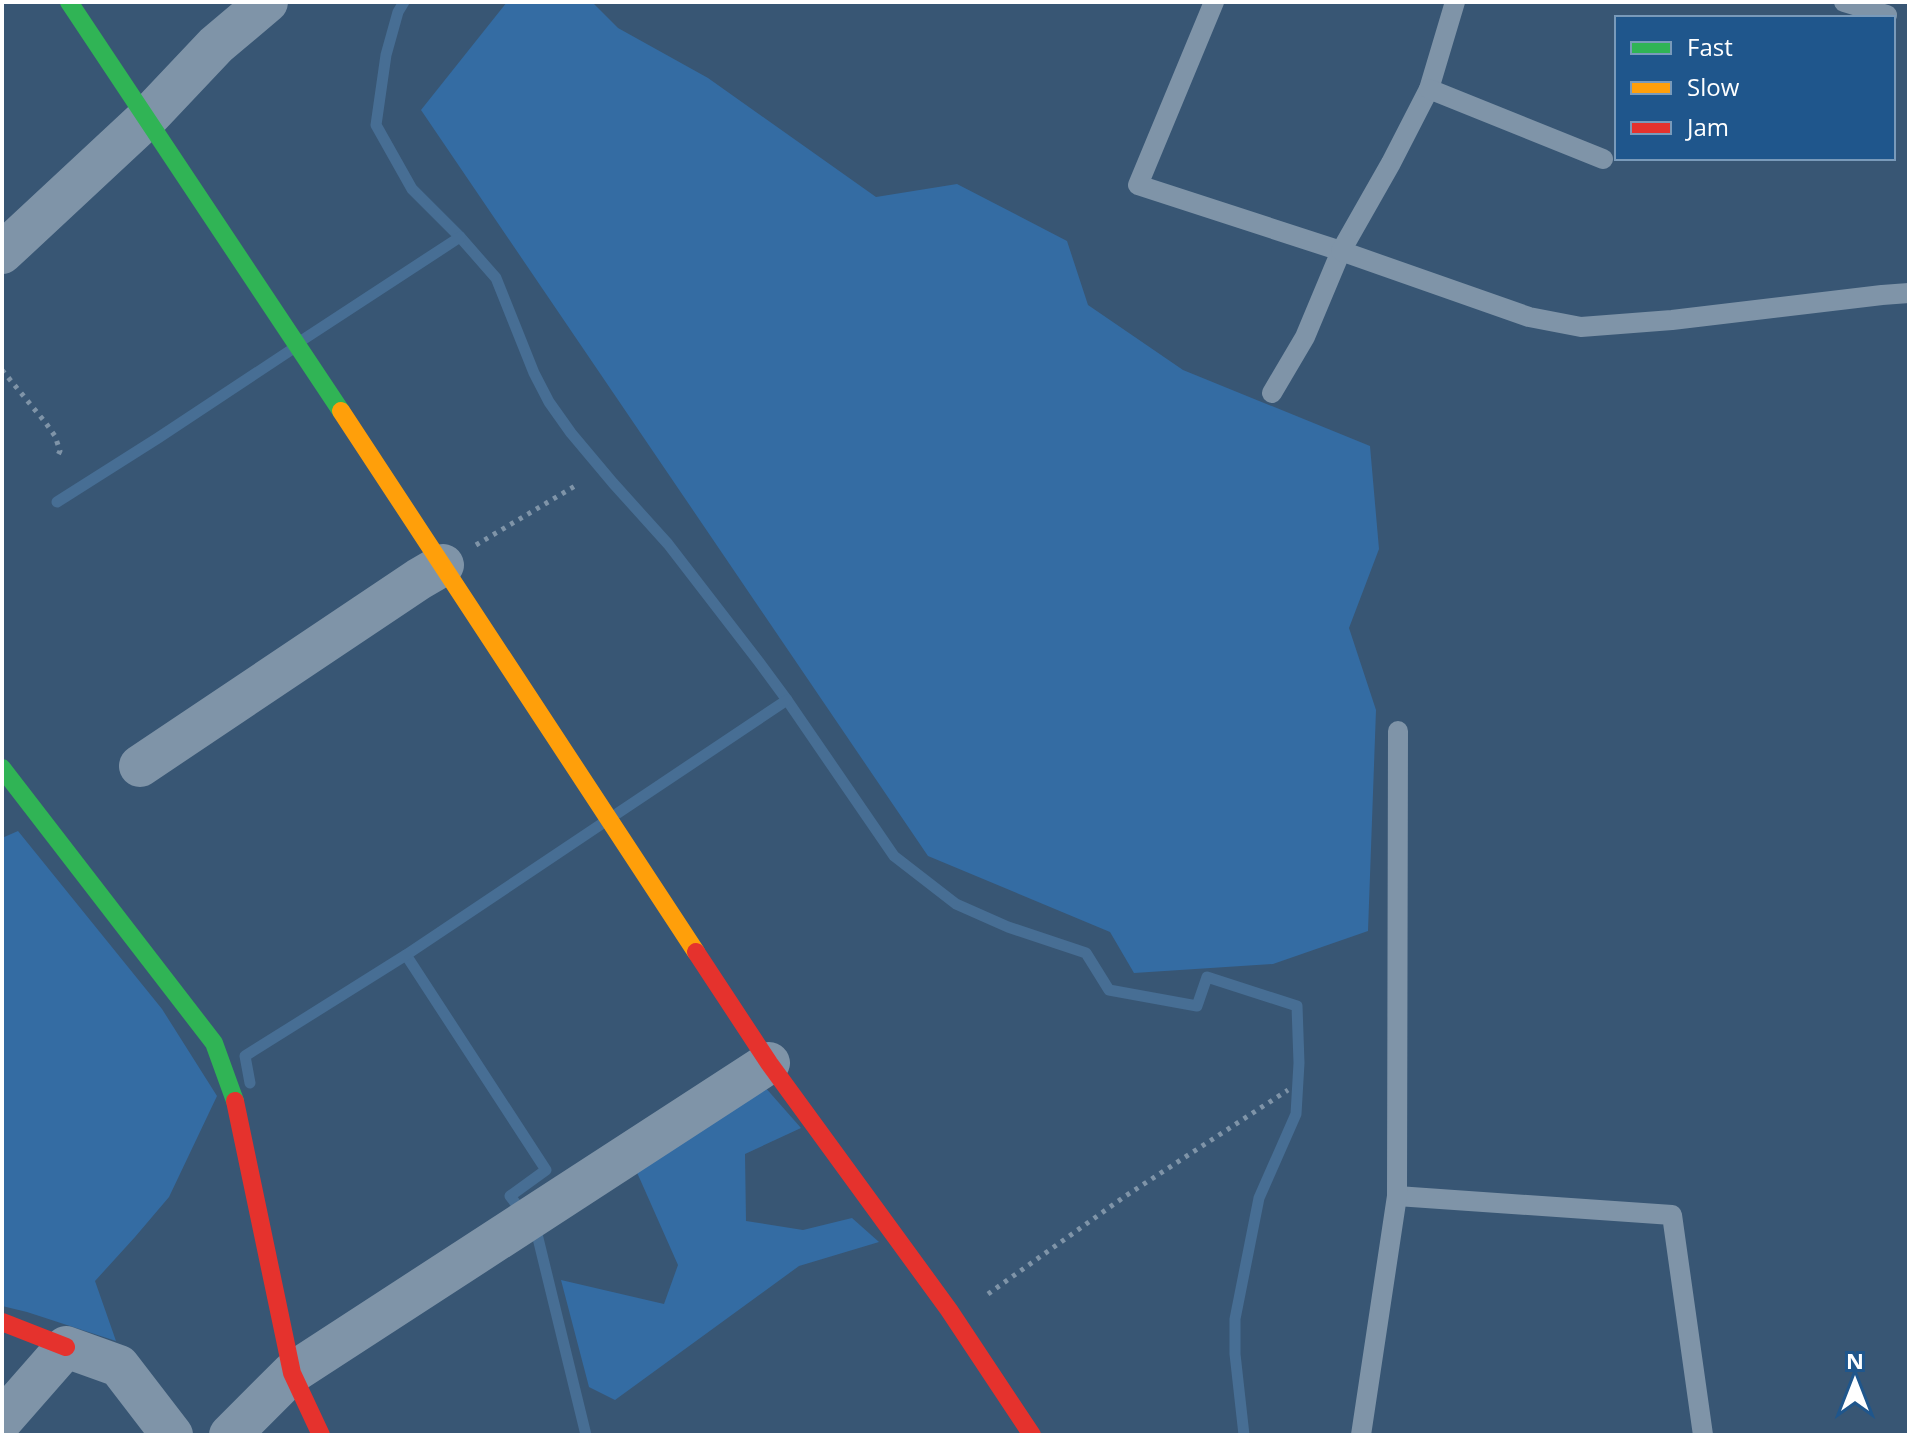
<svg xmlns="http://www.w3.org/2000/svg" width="1911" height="1437" font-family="'Open Sans',sans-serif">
<rect width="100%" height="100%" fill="#385674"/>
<g fill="#346ca3">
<polygon points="507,2 592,2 618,28 708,78 876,197 957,184 1067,241 1088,305 1183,370 1370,446 1379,549 1349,628 1376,710 1368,931 1273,964 1134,973 1110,932 928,856 421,110"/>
<polygon points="18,831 162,1009 217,1096 169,1197 135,1237 95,1281 116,1341 27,1312 2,1306 2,838"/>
<polygon points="764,1086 801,1128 745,1154 746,1221 803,1230 852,1218 879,1242 799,1266 615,1400 589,1387 561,1280 664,1304 678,1265 635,1168"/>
</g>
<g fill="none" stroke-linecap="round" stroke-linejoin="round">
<g stroke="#476e94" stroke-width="11">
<polyline points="404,2 398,12 386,55 376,125 412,189 460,237 496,278 534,373 549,402 571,433 613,483 668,544 759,662 787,700 894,856 956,904 1008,927 1086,953 1109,990 1197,1006 1207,977 1297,1006 1299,1063 1296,1114 1259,1198 1235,1319 1235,1354 1244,1435"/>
<polyline points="304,339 460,237"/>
<polyline points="57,502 158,438 291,350"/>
<polyline points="618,813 787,700"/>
<polyline points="406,955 546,1170 510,1196 523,1213"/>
<polyline points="250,1083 245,1056 406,955 603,823"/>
<polyline points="533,1226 536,1230 586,1435"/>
</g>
<g stroke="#7f94a8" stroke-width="5" stroke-dasharray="4 6" stroke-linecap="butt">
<polyline points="2,370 45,422 55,436 60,451 56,459"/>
<polyline points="476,545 575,486"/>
<polyline points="988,1294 1124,1197 1288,1090"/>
</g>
<g stroke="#7f94a8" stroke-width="20">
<polyline points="1214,2 1138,185 1341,251 1305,337 1272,393"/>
<polyline points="1455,2 1429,89 1391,163 1341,251 1529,317 1581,327 1672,320 1882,295 1909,293"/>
<polyline points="1844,2 1887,15"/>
<polyline points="1429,89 1603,159"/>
<polyline points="1397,1196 1672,1215 1703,1435"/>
<polyline points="1361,1435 1397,1196 1398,731"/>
</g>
<g stroke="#7f94a8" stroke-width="42">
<polyline points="2,253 147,118 216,45 267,2"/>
<polyline points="140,766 419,579 443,565"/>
<polyline points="2,1420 66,1347 119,1366 172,1435"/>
<polyline points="230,1435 292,1373 769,1063"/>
</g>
<g stroke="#30b455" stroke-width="18">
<polyline points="69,2 341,411"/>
<polyline points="2,768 214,1043 235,1101"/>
</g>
<polyline stroke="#ff9f0a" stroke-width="18" points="341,411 696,952"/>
<g stroke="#e5322d" stroke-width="18">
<polyline points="696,952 769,1063 949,1310 1032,1435"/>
<polyline points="235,1101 292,1373 321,1435"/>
<polyline points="2,1322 66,1347"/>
</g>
</g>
<rect width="1911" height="1437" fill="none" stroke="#ffffff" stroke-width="8"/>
<rect x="1615" y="16" width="280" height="144" fill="#1f568c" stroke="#799aba" stroke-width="2"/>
<rect x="1631" y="42" width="40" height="12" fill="#30b455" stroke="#799aba" stroke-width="2"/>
<text x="1687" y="56" font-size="24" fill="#ffffff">Fast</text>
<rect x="1631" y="82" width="40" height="12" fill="#ff9f0a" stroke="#799aba" stroke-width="2"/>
<text x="1687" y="96" font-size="24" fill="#ffffff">Slow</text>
<rect x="1631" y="122" width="40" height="12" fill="#e5322d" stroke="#799aba" stroke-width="2"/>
<text x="1687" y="136" font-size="24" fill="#ffffff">Jam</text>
<g transform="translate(1855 1381)" stroke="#1f568c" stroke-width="6" paint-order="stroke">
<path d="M0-6L14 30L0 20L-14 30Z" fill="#ffffff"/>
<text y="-12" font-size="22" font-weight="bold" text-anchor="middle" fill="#ffffff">N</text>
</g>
</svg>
